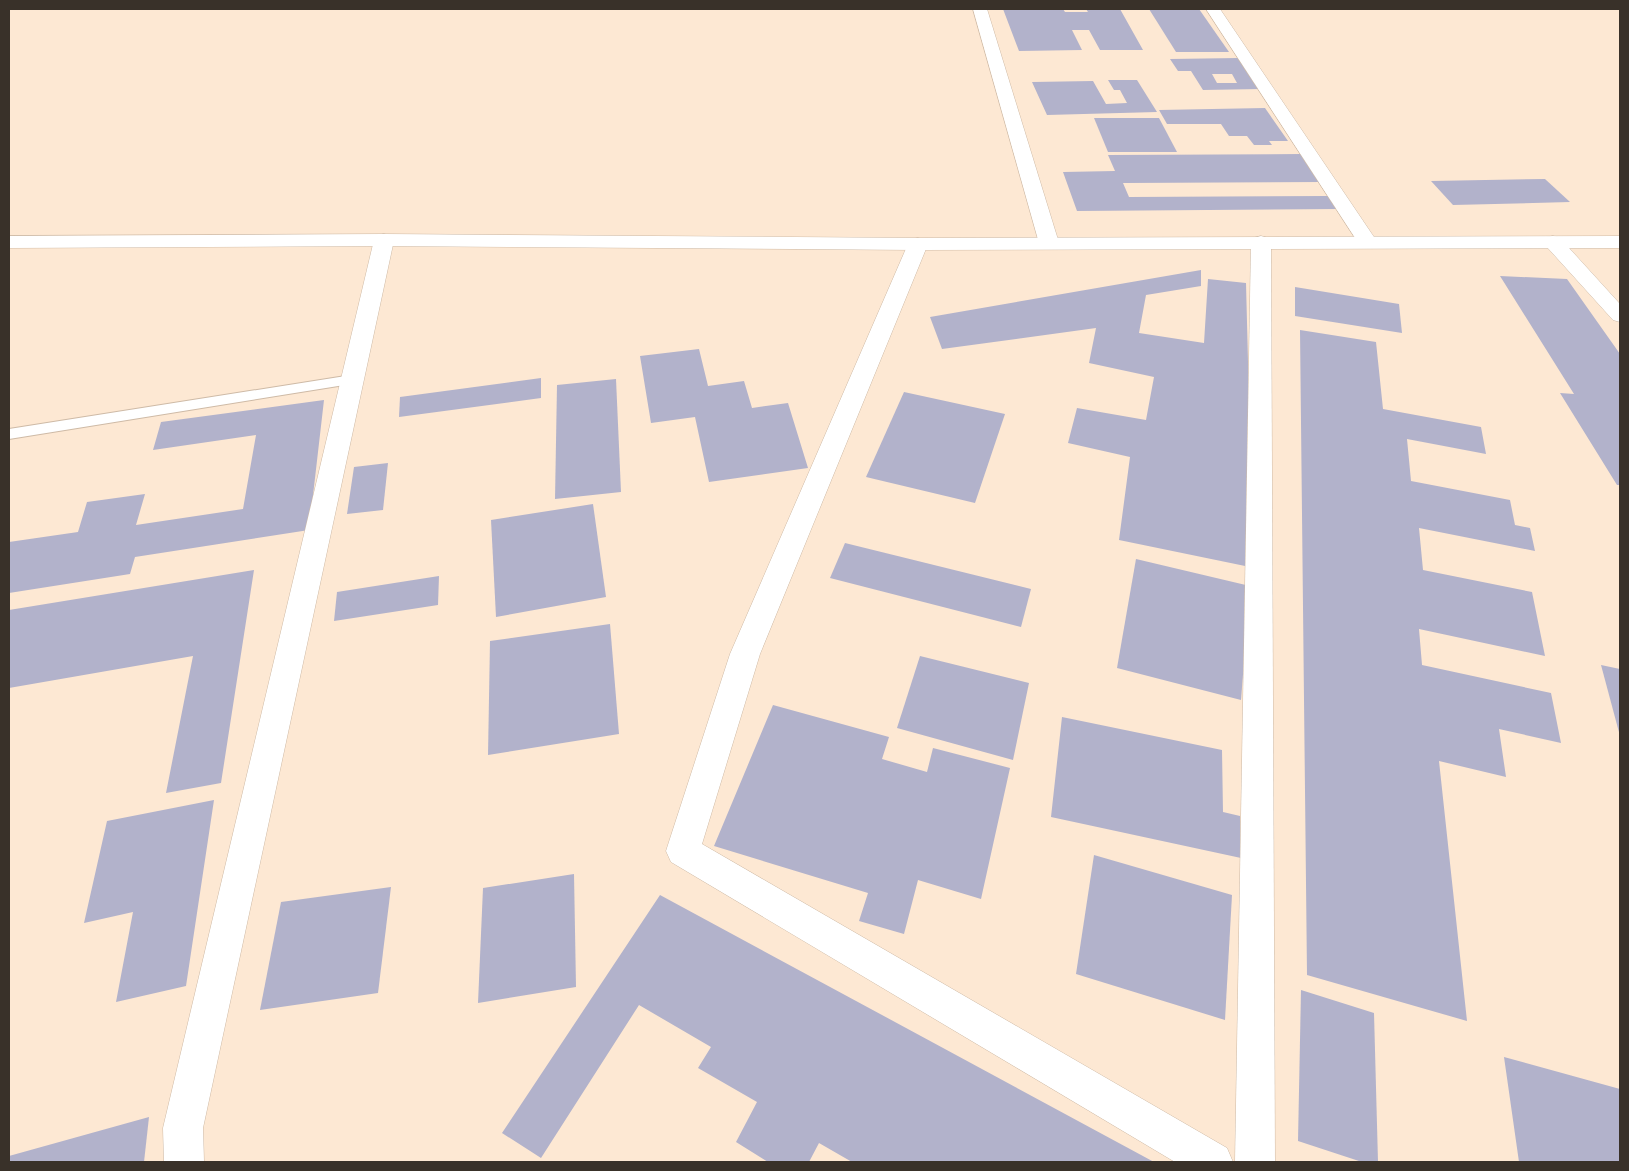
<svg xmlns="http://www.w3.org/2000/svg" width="1629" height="1171" font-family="Roboto,sans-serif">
<rect width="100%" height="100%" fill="#fde8d3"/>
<g fill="#b2b2cb" fill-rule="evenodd">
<polygon points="1003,9 1063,9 1065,12 1088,12 1086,9 1120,9 1143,50 1100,50 1089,30 1072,30 1082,50 1019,51"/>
<polygon points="1149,9 1199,9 1229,52 1176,52"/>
<path d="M1238 58 1261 89 1203 90 1191 71H1178L1170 59ZM1212 74H1232L1237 83H1217Z"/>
<polygon points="1108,80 1137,80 1157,112 1047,115 1032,82 1093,81 1106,104 1127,103 1120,90 1114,90"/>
<polygon points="1265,108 1288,141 1269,141 1272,145 1254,145 1247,136 1229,136 1221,124 1167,124 1159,110"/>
<polygon points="1094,118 1159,118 1177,152 1108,152"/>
<polygon points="1302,154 1322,182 1123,183 1129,197 1328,196 1338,209 1077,211 1063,172 1115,171 1108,155"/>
<polygon points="1545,179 1570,202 1453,205 1431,181"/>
<polygon points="1201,270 1201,286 1146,295 1139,333 1204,343 1208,279 1246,283 1251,480 1250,567 1119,540 1130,457 1068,443 1077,408 1146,420 1154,377 1089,363 1096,328 942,349 930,317"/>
<polygon points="1500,276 1567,279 1620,354 1620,485 1617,485 1560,393 1574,394"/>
<polygon points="1295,287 1399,304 1402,333 1295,316"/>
<polygon points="1300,330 1376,342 1383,409 1481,427 1486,454 1407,439 1411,481 1510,500 1515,525 1530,528 1535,551 1419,528 1423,570 1532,592 1545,656 1419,629 1422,665 1551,693 1561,743 1499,729 1506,777 1439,761 1467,1021 1307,975"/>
<polygon points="699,349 708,386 744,381 752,408 788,403 808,468 709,482 695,417 651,423 640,356"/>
<polygon points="541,378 541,398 399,417 400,397"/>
<polygon points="616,379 621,492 555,499 557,385"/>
<polygon points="904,392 1005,414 975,503 866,477"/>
<polygon points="324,400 309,530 135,557 130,574 9,593 9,542 78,532 87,502 145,494 136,525 243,509 256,435 153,450 161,422"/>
<polygon points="388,463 383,510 347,514 354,467"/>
<polygon points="593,504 606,597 496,617 491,520"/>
<polygon points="845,543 1031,589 1021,627 830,578"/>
<polygon points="1136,559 1250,586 1241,700 1117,668"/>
<polygon points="254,570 221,783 166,793 193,656 9,688 9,610"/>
<polygon points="439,576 438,605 334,621 337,592"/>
<polygon points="610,624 619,734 488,755 490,641"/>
<polygon points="920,656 1029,683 1013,760 897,728"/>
<polygon points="1601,665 1620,669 1620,736"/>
<polygon points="773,705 889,737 882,759 927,772 933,748 1010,768 981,899 918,880 904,934 859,921 868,893 714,846"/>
<polygon points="1062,717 1222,750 1223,812 1240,816 1241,858 1051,817"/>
<polygon points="214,800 186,986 116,1002 133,912 84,923 107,821"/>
<polygon points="1094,855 1232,895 1225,1020 1076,974"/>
<polygon points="574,874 576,987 478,1003 483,888"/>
<polygon points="391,887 378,993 260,1010 281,902"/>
<polygon points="660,895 1154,1162 852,1162 819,1143 809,1162 768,1162 736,1142 757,1102 698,1068 711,1047 639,1005 541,1158 502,1133"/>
<polygon points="1301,990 1374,1013 1378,1162 1362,1162 1298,1141"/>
<polygon points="1504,1057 1620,1089 1620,1162 1519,1162"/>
<polygon points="149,1117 144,1162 9,1162 9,1156"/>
</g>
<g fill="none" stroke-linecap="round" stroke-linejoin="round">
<g stroke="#cebaa6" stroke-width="2">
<polygon id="service" points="352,375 360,380 357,383 9,439 9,429"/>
</g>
<g stroke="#cebaa6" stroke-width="1">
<g id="minor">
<polygon points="973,9 987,9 1059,243 1056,247 1042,247 1039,243"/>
<polygon points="1206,9 1220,9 1378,243 1375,247 1361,247"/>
<polygon points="384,234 391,236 394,240 203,1128 204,1162 164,1162 163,1128 374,240 377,236"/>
<polygon points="1261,236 1268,238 1271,242 1275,1162 1235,1162 1251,242 1254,238"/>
<polygon points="1553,236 1560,238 1620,304 1620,322 1613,320 1546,246 1543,242 1546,238"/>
<polygon points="918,238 925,240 928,244 760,654 702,844 1227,1148 1233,1162 1175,1162 671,862 666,851 730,654 908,244 911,240"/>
</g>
</g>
<g stroke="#cebaa6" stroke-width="1">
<polygon id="tertiary" points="384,234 918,238 1620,236 1620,248 918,250 384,246 9,248 9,236"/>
</g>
<use href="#service" fill="#fff" fill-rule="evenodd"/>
<use href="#minor" fill="#fff" fill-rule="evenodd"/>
<use href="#tertiary" fill="#fff" fill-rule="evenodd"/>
</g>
<rect width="1629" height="1171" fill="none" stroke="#393129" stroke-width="20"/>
</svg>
